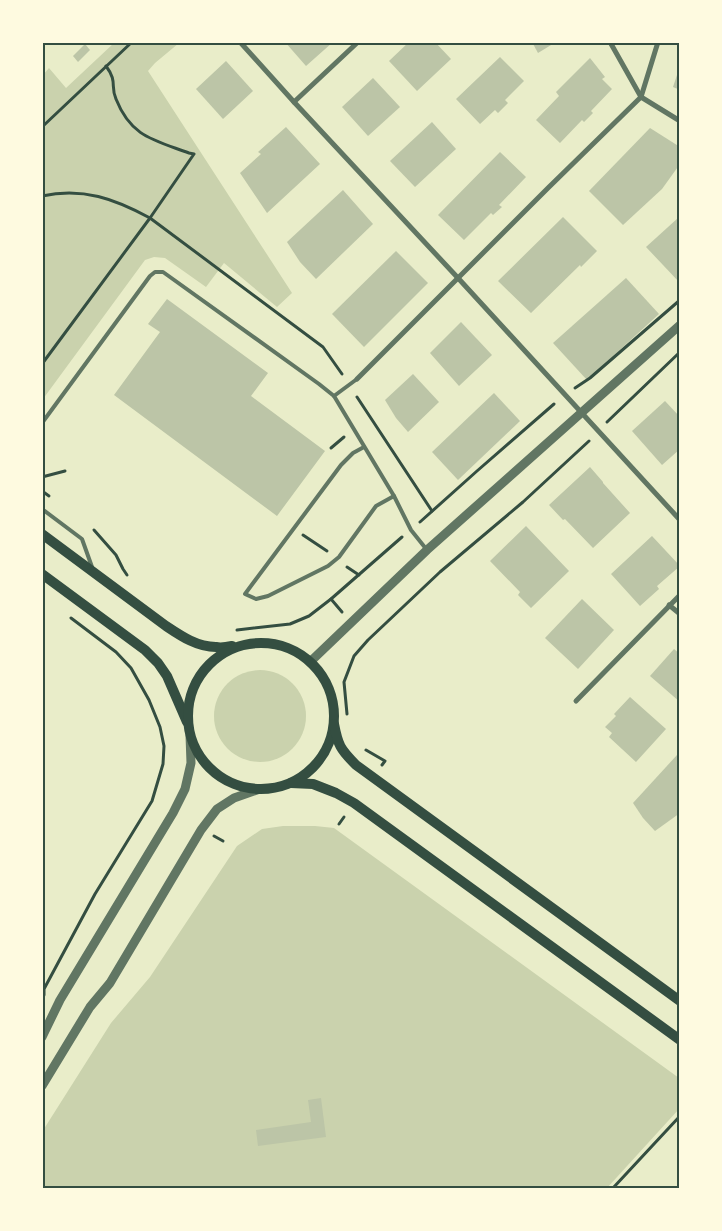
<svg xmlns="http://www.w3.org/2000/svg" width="722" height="1231" font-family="Inter,sans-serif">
<rect width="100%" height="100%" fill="#e9edc9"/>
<g fill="#cad2ad">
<polygon points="114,43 179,43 155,63 148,71 292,293 277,307 224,263 206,287 165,258 154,257 145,260 43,399 43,75 49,68 66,88"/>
<circle cx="260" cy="716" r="46"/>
<polygon points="283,826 315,826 334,828 679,1078 679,1109 607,1188 43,1188 42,1132 111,1023 150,977 237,846 262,829"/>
</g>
<g fill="#bcc5a7">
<polygon points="285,42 333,42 306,66"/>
<polygon points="409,42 435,42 451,59 417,91 389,61"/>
<polygon points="532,42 556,42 538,53"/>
<polygon points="85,44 90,50 78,62 73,56"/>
<polygon points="500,57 524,81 505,100 508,103 498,113 495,110 480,124 456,99"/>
<polygon points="590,58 605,77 602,79 612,89 591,111 593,113 584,122 582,120 560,143 536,120 559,96 556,92"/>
<polygon points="226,61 253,91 223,119 196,89"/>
<polygon points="679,69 680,69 680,90 673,87"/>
<polygon points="373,78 400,107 368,136 342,107"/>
<polygon points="432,122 456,149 415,187 390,161"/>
<polygon points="286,127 320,164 267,213 240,173 261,154 258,152"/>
<polygon points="650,128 680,147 680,164 662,189 623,225 589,191"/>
<polygon points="500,152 526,177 499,205 502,207 493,215 491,213 464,240 438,215"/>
<polygon points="343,190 373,224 316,279 300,262 287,242"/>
<polygon points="563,217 597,251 581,267 580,265 531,313 498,281"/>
<polygon points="678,218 680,220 680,283 646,247"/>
<polygon points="396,251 428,283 364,347 332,314"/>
<polygon points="626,278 659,314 587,380 553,343"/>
<polygon points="167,299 268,373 251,396 325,451 277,516 114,395 160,332 148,324"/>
<polygon points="461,322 492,355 459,386 430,353"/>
<polygon points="413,374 439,402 408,432 396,418 385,400"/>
<polygon points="494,393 520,421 458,480 432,452"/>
<polygon points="665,401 680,417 680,449 662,465 632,431"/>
<polygon points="590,467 603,482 603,483 630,513 593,548 565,519 563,520 549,505"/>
<polygon points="526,526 569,571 531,608 518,595 520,592 490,561"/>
<polygon points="652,536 680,566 657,586 659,589 640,606 611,574"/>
<polygon points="582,599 614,630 578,669 545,638"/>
<polygon points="674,649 680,654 680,702 650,676"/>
<polygon points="630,697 666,729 636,762 609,737 612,733 605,727 616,716 614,714"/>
<polygon points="677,755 680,757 680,813 655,831 643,818 633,803"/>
<polygon points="321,1098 326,1137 258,1146 256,1130 311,1122 308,1100"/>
</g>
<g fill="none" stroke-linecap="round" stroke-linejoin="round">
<g stroke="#344e41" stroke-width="3">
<polyline points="42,127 132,42"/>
<path d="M42 196C83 187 115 199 150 218L323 347 342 374"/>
<path d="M42 364 150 218 194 154 189 153C154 140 131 137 116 99 110 86 118 82 106 66"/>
<polyline points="575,388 590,378 680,300"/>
<polyline points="357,397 432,511"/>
<polyline points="607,422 680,352"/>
<polyline points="331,448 344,437"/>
<polyline points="42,477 65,471"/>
<polyline points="42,491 49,496"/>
<polyline points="420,522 477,471 554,404"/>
<polyline points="94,530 116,555 123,569 127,575"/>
<polyline points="303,535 327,551"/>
<polyline points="347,567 359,575"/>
<polyline points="331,599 342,612"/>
<polyline points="237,630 290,624 309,616 331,599 402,537"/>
<polyline points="347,714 344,682 354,656 368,640 440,572 523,502 589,441"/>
<polyline points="366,750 385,761 382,765"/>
<polyline points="339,824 344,817"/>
<polyline points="214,836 223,841"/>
<polyline points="44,995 44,989 95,894 152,801 163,764 164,746 160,727 149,700 131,668 116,652 71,618"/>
<polyline points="613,1188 680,1116"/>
</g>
<g stroke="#617663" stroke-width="4">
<polyline points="334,396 357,379"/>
<polyline points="42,423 150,276 155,272 163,272 319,384 334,396 394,496 411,530 427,550"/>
<polyline points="364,447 353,453 341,465 245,594 256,599 268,596 328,566 339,557 376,506 394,496"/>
<polyline points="42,509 82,539 92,567"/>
</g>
<g stroke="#617663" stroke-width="5">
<polyline points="240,42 294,102 458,278 680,520"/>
<polyline points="610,42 641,97 680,121"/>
<polyline points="294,102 358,42"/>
<polyline points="357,379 548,188 641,97 658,42"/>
<polyline points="669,605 680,614"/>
<polyline points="576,701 680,595"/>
</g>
<g stroke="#617663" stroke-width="9">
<polyline points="310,662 427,550 680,325"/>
<polyline points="42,1037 60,1000 173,813 185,789 191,763 190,735"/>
<polyline points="42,1086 90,1007 110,983 201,830 217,809 234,798 257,790"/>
</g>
<g stroke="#344e41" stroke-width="10">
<path d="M42 534 166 626C181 636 197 647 216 647 221 648 227 647 232 646"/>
<polyline points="42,574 145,650 158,663 167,676 187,722"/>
<circle cx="261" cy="716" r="73"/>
<path d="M334 724C338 745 340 749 356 765L680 1001"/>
<polyline points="291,783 313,784 336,793 354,803 680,1040"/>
</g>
</g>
<rect width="722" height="1231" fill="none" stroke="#fefae0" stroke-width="88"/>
<rect x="44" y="44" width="634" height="1143" fill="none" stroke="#344e41" stroke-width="2"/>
</svg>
